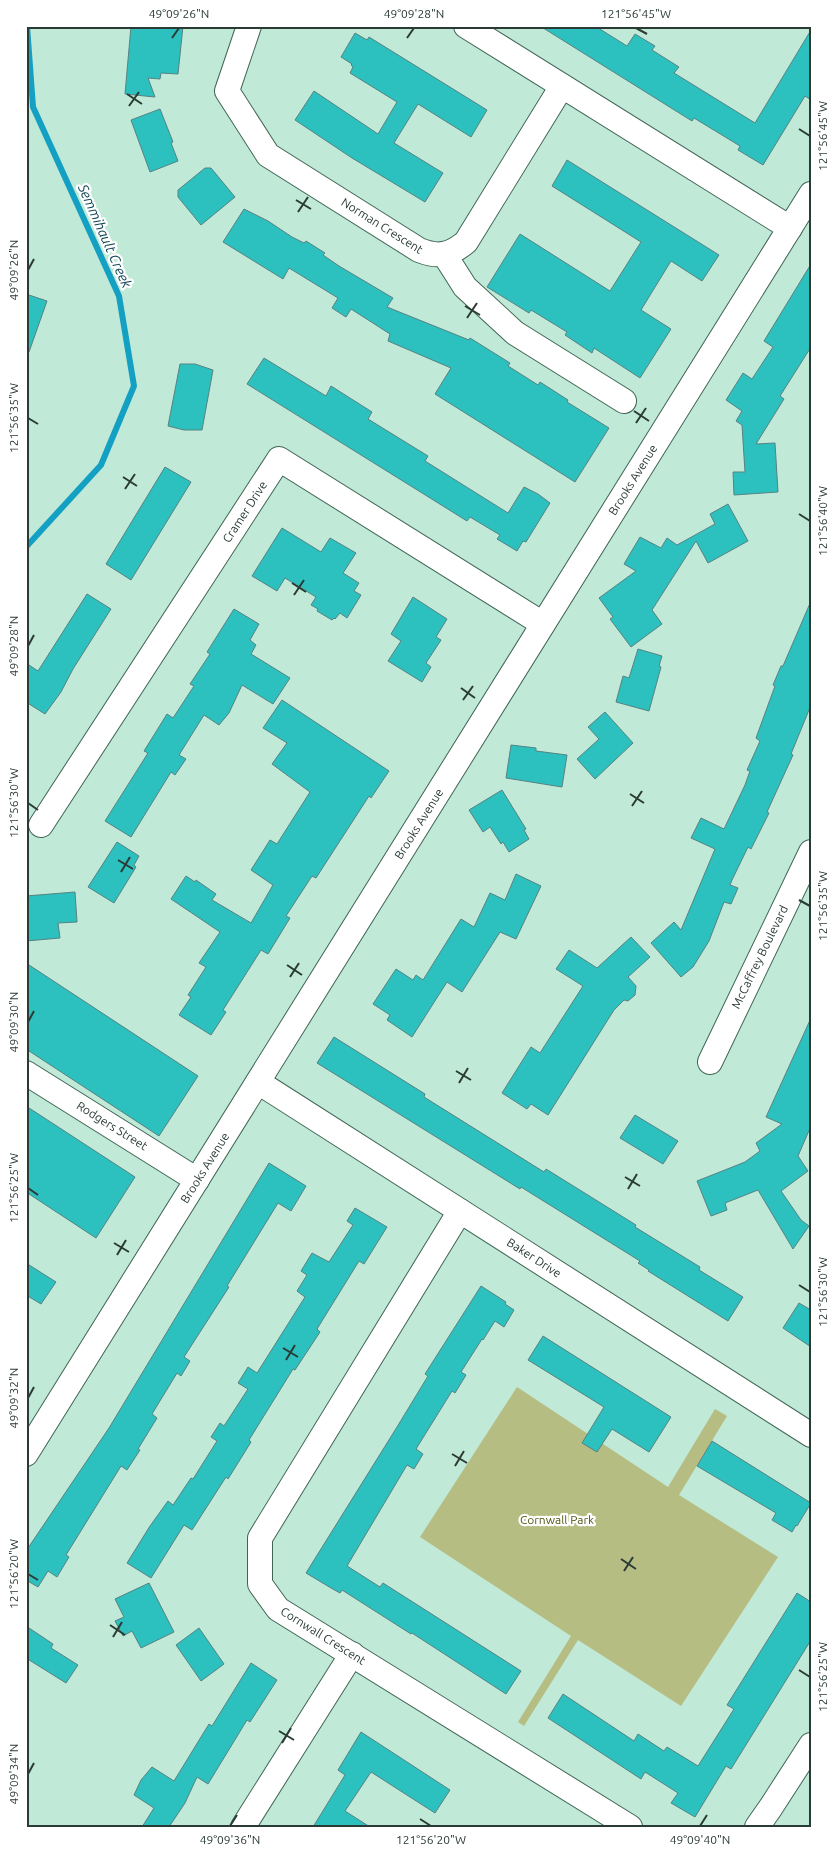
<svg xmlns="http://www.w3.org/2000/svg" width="837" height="1853" font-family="Ubuntu,sans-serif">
<rect width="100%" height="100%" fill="#c0e9d7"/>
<polygon fill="#b6bd83" points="517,1387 668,1487 715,1409 727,1416 679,1495 778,1557 681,1706 578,1640 524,1726 518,1722 571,1636 420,1537"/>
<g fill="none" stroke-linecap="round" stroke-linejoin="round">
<polyline stroke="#13a0c3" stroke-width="6" points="26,547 101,465 134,386 119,296 33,107 27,26"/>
</g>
<g fill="#2cc0be" stroke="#568382">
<polygon points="131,26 183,26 178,74 161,73 160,79 148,78 155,97 125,94"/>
<polygon points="540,26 595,26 627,46 635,34 655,46 652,50 679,67 674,73 755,123 811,30 811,100 805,96 763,165 738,150 740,146 694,118 692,121"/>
<polygon points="355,33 367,40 369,37 487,110 471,137 418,104 394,143 443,173 425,202 352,158 295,120 314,91 378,134 397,102 350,73 353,67 351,65 352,64 341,57"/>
<polygon points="160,109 173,142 171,143 178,161 150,172 131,120"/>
<polygon points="567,160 719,255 702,281 671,261 641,310 671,329 640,378 594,348 592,353 565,335 567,332 531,310 529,313 487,287 520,234 610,291 641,242 552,186"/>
<polygon points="205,168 211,168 235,197 201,225 178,197 178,190"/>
<polygon points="244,209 268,221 292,237 304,243 306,241 325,253 323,255 339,266 393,298 387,307 469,340 470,338 510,363 508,366 538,385 540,382 568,400 567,402 609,428 575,482 435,394 451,368 388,341 390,334 351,309 346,317 332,308 338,298 289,268 283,279 223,242"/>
<polygon points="811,264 811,347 780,396 784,399 756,444 775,443 778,492 734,495 733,472 745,472 742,425 736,421 742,411 726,400 743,373 752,379 773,347 764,341"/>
<polygon points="26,294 47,301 29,352 26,352"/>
<polygon points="264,358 326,396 331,386 372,412 368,419 428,456 425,461 508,513 524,487 538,494 550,503 526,542 523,541 517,551 497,539 500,535 470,517 467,521 247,384"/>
<polygon points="180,364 195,364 213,370 202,430 184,430 168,426"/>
<polygon points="165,467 191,482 131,580 106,564"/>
<polygon points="728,504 748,541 708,563 696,541 652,610 662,624 631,647 610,619 613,617 599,598 636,571 624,564 640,537 661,548 667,538 677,545 715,524 710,514"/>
<polygon points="282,528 321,552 330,538 356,553 343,573 359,583 354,591 361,595 347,618 340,613 335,619 334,618 332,620 317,611 318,609 311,605 316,597 285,578 277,591 252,576"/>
<polygon points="87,594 111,609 73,669 61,692 45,714 26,702 26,663 38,671"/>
<polygon points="413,597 447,619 436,637 441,640 426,663 431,667 422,682 388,661 401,641 391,634"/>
<polygon points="811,601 811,705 791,754 793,755 767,812 769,813 751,849 748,847 732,880 730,885 738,888 731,904 724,902 709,941 693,967 681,977 651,943 674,922 681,930 715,849 691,838 701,818 724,829 745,785 750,771 747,770 760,741 756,738 775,686 773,685 781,666 783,666"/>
<polygon points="234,609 259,624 250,640 256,645 251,654 290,678 273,704 242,685 229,713 219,725 204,715 179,755 186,759 175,775 171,772 131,837 105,821 148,753 144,751 167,714 173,718 194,686 190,684 210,654 207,652"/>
<polygon points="638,649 662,656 659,666 661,667 649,711 616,702 623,676 629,678"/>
<polygon points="282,700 389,771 371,798 369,796 316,878 312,876 286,916 290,918 268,954 261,950 223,1010 226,1012 211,1035 179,1015 191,997 188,995 206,967 199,963 220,932 171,899 186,876 195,882 196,880 216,894 212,900 251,923 273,885 251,870 270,840 277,844 310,792 272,764 287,743 263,728"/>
<polygon points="605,712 633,743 595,779 577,759 599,739 588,727"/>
<polygon points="511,745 536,748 536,751 567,755 562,787 506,778"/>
<polygon points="502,790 526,829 524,830 529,839 509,852 503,842 501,844 490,827 483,832 469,810"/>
<polygon points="117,842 139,856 134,865 136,867 114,903 88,887"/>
<polygon points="516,874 541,886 516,939 500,932 462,992 447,982 412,1037 387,1020 390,1015 373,1004 396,969 413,980 416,975 423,980 461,919 474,927 490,893 505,900"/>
<polygon points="75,892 77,922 58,923 60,938 26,941 26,896"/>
<polygon points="631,937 650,957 628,977 636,986 635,995 628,1001 624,1000 614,1010 548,1115 531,1104 527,1109 502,1093 531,1047 540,1053 583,986 556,969 569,950 597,968"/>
<polygon points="26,963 198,1076 159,1136 26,1049"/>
<polygon points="811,1018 811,1126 798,1156 808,1171 781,1191 801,1220 809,1226 793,1249 758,1190 725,1203 727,1210 711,1216 697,1181 745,1162 760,1151 756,1143 782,1124 766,1117"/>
<polygon points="334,1037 425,1094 424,1097 544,1172 546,1169 636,1225 635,1227 700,1267 699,1270 743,1297 728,1321 648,1271 649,1270 638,1263 640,1261 521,1187 520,1189 317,1063"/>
<polygon points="26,1106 135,1177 96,1238 26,1192"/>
<polygon points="635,1115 678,1141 663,1164 620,1138"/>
<polygon points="269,1163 306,1186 291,1211 278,1203 227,1286 229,1287 184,1357 190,1361 181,1376 177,1373 152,1414 157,1418 138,1449 140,1450 127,1470 121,1466 66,1555 69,1557 57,1577 48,1571 38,1587 26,1580 26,1551 109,1428"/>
<polygon points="355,1208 387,1227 364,1264 359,1261 317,1329 320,1332 295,1370 293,1369 249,1440 251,1442 228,1479 226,1477 192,1530 184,1525 151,1578 127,1563 150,1526 168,1501 173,1505 191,1478 193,1479 217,1441 211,1437 220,1423 224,1426 248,1389 238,1383 248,1367 257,1373 305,1297 297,1291 307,1275 301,1271 312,1253 329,1262 353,1225 347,1221"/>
<polygon points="26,1263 56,1282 41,1304 26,1295"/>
<polygon points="481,1286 506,1302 505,1304 514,1310 504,1327 495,1321 483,1340 482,1339 461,1372 466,1375 455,1393 452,1391 416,1449 423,1454 414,1469 407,1465 347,1566 380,1587 383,1583 521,1671 506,1694 412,1633 411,1634 342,1590 340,1593 331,1588 306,1573 397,1427 428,1376 425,1374"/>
<polygon points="799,1303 811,1310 811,1347 783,1328"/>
<polygon points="543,1336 671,1417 649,1452 612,1429 597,1452 582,1443 604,1407 528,1360"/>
<polygon points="712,1441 811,1503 797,1526 796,1525 792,1532 772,1520 776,1513 697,1466"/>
<polygon points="149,1583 174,1632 141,1648 132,1631 123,1636 115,1621 124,1617 115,1599"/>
<polygon points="797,1593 811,1602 811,1640 731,1769 726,1766 695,1817 671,1803 678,1793 645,1772 641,1779 548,1718 563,1694 634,1741 638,1734 664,1751 667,1747 698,1766 734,1709 727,1705"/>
<polygon points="26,1626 53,1644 51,1648 78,1665 66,1683 26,1658"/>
<polygon points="199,1628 224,1664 201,1681 176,1645"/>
<polygon points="251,1663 277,1680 250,1722 247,1720 208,1784 197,1777 185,1803 169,1827 142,1827 154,1808 134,1795 141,1780 152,1767 174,1781 209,1724 212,1726"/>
<polygon points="361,1732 450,1790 435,1813 371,1772 345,1811 370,1827 313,1827 345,1775 338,1770"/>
</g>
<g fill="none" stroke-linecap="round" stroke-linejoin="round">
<g stroke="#406556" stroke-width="26">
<g id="minor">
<path d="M249 26 227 91 268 155 419 250C439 258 450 255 466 242L562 86"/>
<polyline points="466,26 790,228"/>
<polyline points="444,254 465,287 515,333 624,401"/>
<polyline points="41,825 279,459 543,624"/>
<polyline points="710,1062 811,852"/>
<polyline points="26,1073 197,1180"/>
<polyline points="258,1082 811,1435"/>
<polyline points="460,1211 260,1538 260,1584 278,1609 630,1827"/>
<polyline points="26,1454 811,194"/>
<polyline points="243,1827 352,1654"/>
<polyline points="757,1827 771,1807 811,1745"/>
</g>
</g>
<use href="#minor" stroke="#fff" stroke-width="24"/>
</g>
<path fill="none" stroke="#2a3a34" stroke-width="2" d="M636 28 647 34M172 38 179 28M407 38 414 28M127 94 142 104M129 106 139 92M799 129 810 136M296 200 311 209M298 212 308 197M28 270 34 259M465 306 480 315M467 318 477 303M634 411 649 421M28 418 38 424M636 423 646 408M123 477 137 486M125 489 135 474M799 514 810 521M292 583 306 592M294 595 304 580M28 646 34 635M461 688 475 698M463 700 473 686M630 794 644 803M28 803 38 810M632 806 642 791M118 860 133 869M121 872 130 857M799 900 810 906M287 965 302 975M290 977 299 963M28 1022 34 1011M456 1071 471 1080M459 1083 468 1068M625 1177 640 1186M28 1188 38 1195M628 1189 637 1174M114 1243 129 1252M117 1255 126 1240M799 1285 810 1292M283 1348 298 1357M286 1360 295 1345M28 1398 34 1387M452 1454 467 1463M455 1466 464 1451M621 1559 636 1569M624 1571 633 1557M28 1574 38 1580M110 1625 125 1635M113 1637 122 1622M799 1670 810 1677M279 1731 294 1740M282 1743 291 1728M28 1774 34 1763M420 1819 431 1826M230 1826 237 1815M700 1826 707 1815"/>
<g text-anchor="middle" stroke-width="4.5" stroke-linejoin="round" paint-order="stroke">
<g font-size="12" fill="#2a3a34" stroke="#fff">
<text transform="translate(382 226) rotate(32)" y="4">Norman Crescent</text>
<text transform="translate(633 480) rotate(-58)" y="4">Brooks Avenue</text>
<text transform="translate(245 512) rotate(-57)" y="4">Cramer Drive</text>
<text transform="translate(419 824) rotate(-58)" y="4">Brooks Avenue</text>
<text transform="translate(760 957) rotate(-64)" y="4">McCaffrey Boulevard</text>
<text transform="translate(112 1126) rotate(32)" y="4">Rodgers Street</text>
<text transform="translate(205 1168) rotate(-58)" y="4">Brooks Avenue</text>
<text transform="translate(534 1258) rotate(33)" y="4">Baker Drive</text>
<text transform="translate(323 1636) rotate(32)" y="4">Cornwall Crescent</text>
</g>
<g font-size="12" fill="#515713" stroke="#fff">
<text x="557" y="1524">Cornwall Park</text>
</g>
<g font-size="14" font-style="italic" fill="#124655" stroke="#fff">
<text transform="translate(105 236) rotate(66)" y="5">Semmihault Creek</text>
</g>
</g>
<rect width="837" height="1853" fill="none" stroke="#ffffff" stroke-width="55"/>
<rect x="28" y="28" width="782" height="1798" fill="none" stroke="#2a3a34" stroke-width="2"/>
<g font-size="12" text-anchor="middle" fill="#2a3a34">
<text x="179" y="18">49°09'26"N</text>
<text x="414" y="18">49°09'28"N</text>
<text x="636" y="18">121°56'45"W</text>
<text transform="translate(823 136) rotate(-90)" y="4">121°56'45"W</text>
<text transform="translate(14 270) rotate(-90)" y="4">49°09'26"N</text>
<text transform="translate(14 418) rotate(-90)" y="4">121°56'35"W</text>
<text transform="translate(823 521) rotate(-90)" y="4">121°56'40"W</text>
<text transform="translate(14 646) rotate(-90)" y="4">49°09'28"N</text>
<text transform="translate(14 803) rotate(-90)" y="4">121°56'30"W</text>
<text transform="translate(823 906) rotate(-90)" y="4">121°56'35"W</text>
<text transform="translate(14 1022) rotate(-90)" y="4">49°09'30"N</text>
<text transform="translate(14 1188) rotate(-90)" y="4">121°56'25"W</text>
<text transform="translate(823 1292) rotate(-90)" y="4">121°56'30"W</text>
<text transform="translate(14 1398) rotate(-90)" y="4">49°09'32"N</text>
<text transform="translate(14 1574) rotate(-90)" y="4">121°56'20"W</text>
<text transform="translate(823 1677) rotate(-90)" y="4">121°56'25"W</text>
<text transform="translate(14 1774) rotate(-90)" y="4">49°09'34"N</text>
<text x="230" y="1844">49°09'36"N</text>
<text x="431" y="1844">121°56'20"W</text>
<text x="700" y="1844">49°09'40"N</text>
</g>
</svg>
